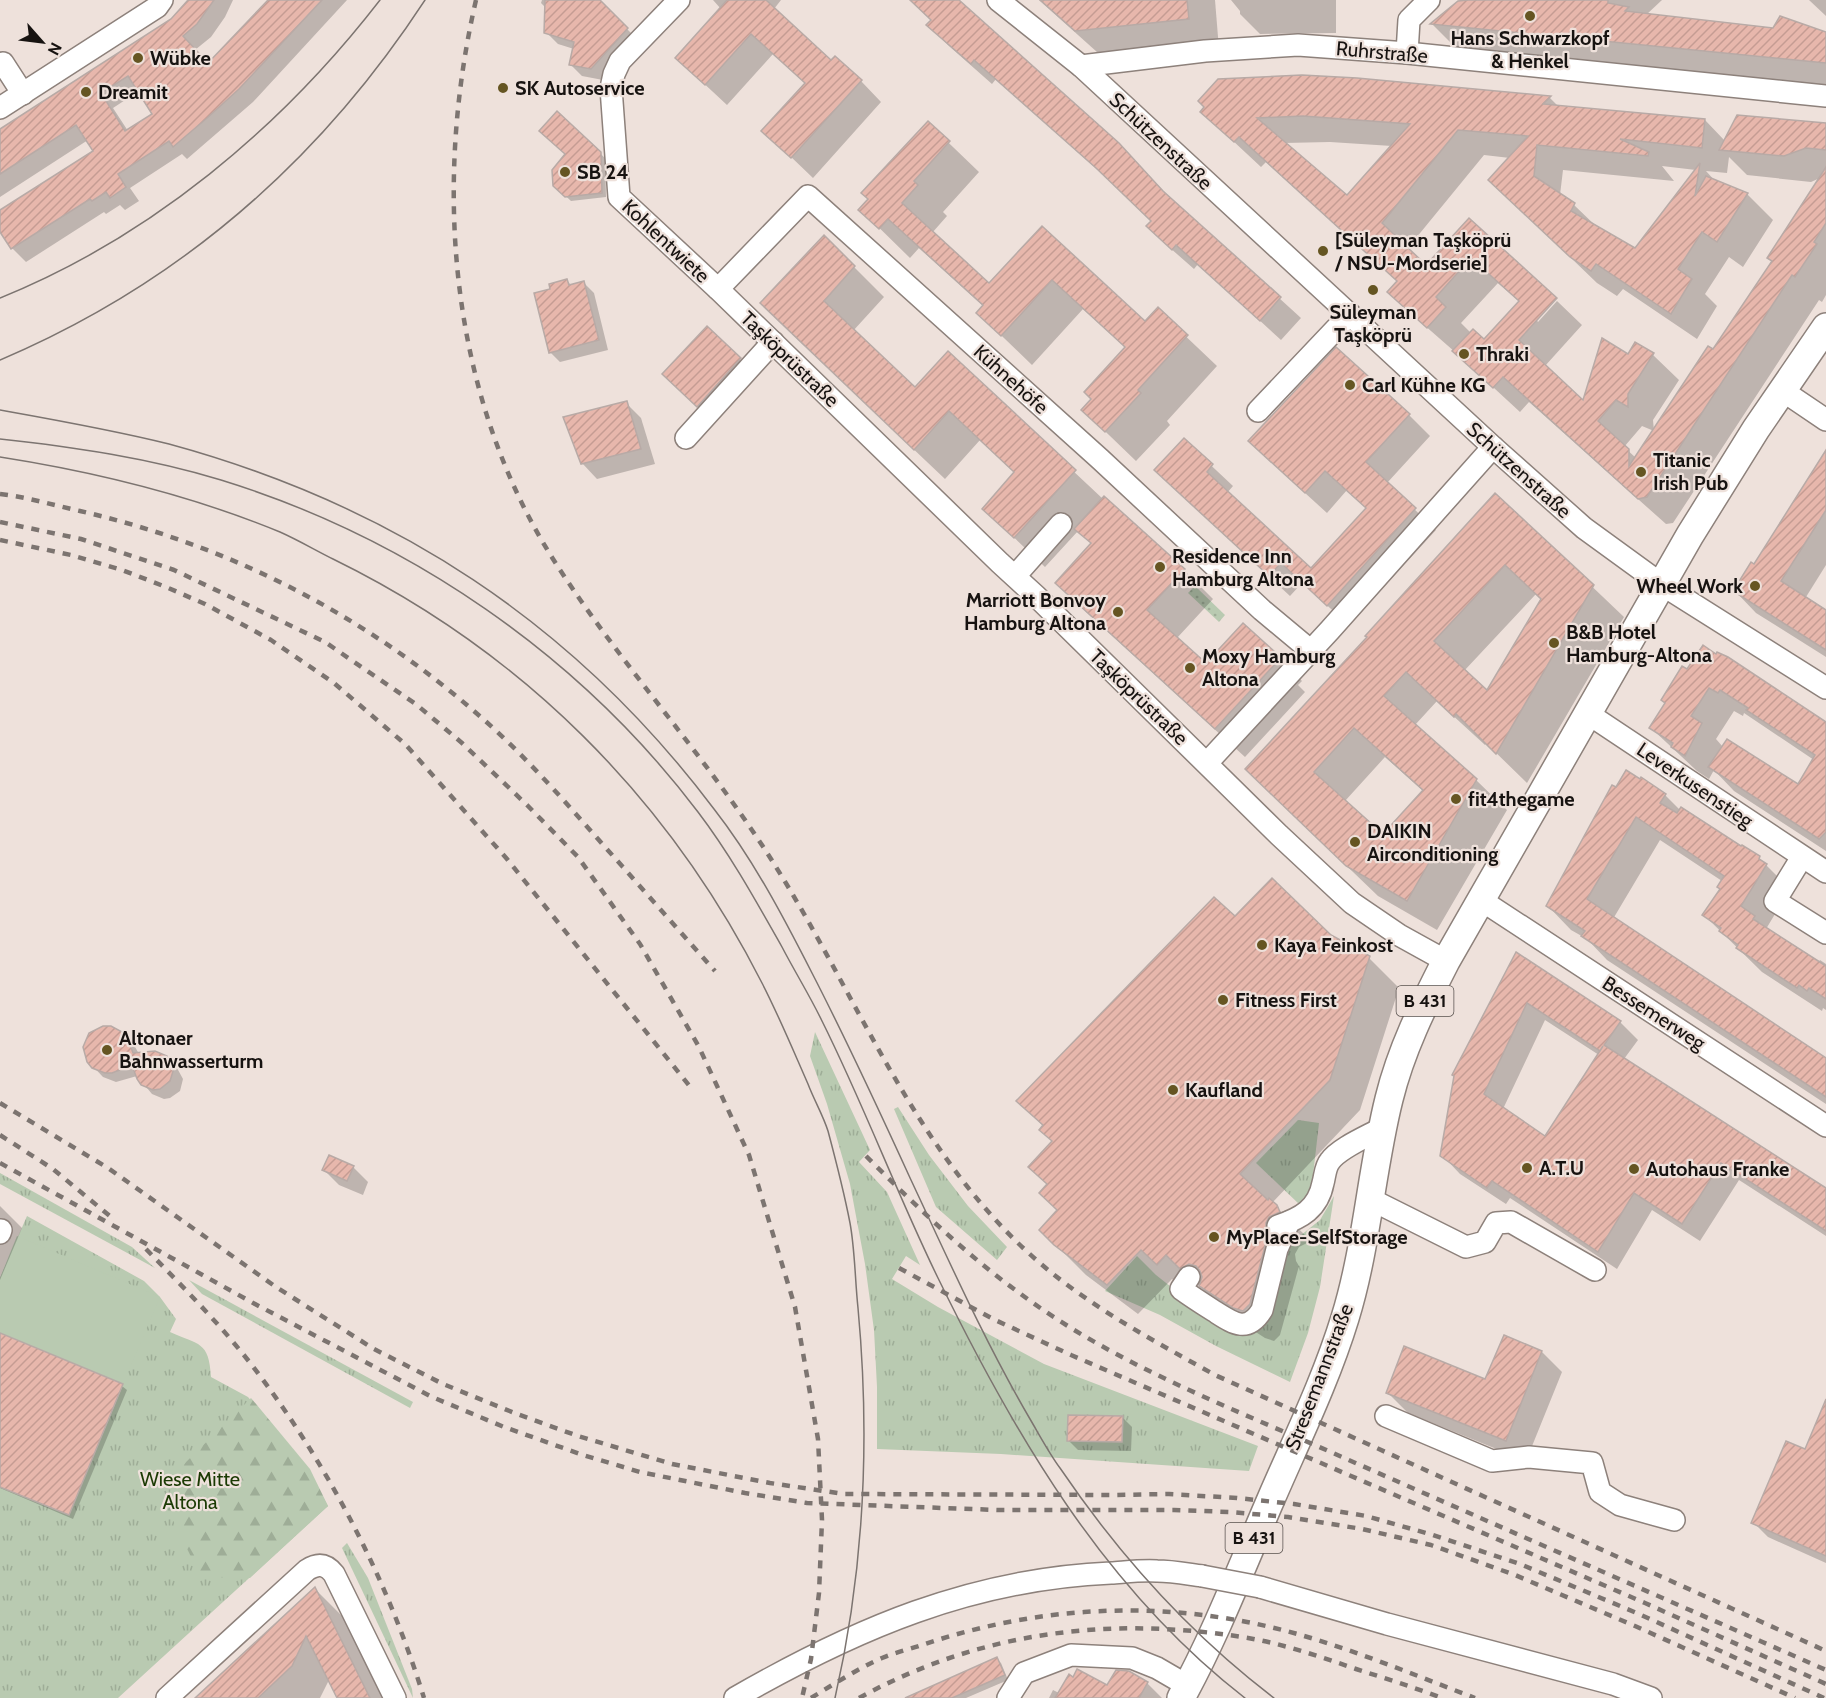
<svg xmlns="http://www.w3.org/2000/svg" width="1826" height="1698" font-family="Cabin,sans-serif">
<defs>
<pattern id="grass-tufts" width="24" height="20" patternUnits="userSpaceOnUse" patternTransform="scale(1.5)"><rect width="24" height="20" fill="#b9cab1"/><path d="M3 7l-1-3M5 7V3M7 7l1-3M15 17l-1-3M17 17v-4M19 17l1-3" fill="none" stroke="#9ead97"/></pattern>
<pattern id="forest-firs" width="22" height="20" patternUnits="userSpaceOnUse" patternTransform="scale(1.5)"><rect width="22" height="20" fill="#b9cab1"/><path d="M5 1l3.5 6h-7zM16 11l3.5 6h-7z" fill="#9ead97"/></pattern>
<pattern id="garden-dots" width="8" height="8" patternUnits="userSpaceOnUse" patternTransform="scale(1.5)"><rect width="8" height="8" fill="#b9cab1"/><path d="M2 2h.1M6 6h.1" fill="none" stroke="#9ead97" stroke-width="1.8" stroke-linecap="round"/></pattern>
<pattern id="building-hatch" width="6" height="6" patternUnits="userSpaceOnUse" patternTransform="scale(1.5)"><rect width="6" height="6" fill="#e7b7ac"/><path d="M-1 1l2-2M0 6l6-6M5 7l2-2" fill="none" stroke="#c59c93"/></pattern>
</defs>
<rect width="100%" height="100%" fill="#eee1db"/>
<g fill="url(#grass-tufts)">
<polygon points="815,1032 870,1150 859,1162 887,1192 920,1265 906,1256 892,1279 938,1307 1044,1364 1258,1446 1249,1471 1001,1454 877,1449 877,1387 874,1330 865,1264 850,1184 827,1104 810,1056"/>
<polygon points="898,1107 929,1155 968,1206 1007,1247 997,1260 936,1207 894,1109"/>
<polygon points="1298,1120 1319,1123 1311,1193 1300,1205 1256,1163"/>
<polygon points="0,1173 132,1247 155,1268 0,1184"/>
<polygon points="1334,1196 1320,1287 1308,1333 1290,1382 1216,1346 1160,1315 1105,1291 1137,1256 1156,1275 1223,1328 1254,1331 1281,1251 1320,1220"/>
<path d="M27 1216 144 1281 160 1297 176 1319 170 1332C199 1345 209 1341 211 1377L248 1397 308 1469 328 1506 118 1698H0V1487L69 1515 123 1385 0 1278Z"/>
<polygon points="189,1280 413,1402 410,1408 202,1294"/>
<polygon points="347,1543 368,1578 412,1689 413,1698 342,1548"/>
</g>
<polygon fill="url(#forest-firs)" points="251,1398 310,1469 328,1506 250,1578 201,1577 165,1504 180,1468"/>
<polygon fill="url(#garden-dots)" points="1195,586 1225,615 1219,622 1188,593"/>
<polygon fill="#b9cab1" points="17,1236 160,1297 123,1384 0,1333 0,1278"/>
<g fill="#0003" fill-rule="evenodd">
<path d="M190 0H233L225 17 211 37 195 50 208 64 271 0H347L253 102 187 159 182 154 130 188 139 201 125 210 120 205 106 214 104 212 26 262 12 248 0 229V212L95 152 88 140 0 197V131L172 21ZM139 91 154 114 128 131 113 108Z"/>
<polygon points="542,0 598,0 638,40 603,80 582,76 570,64 574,49 558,44 546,32 546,8 541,3"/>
<polygon points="713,0 781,0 774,9 831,62 861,81 881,102 813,178 764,131 806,84 773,54 727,105 698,78 721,9"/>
<polygon points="910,0 957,0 1139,165 1172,200 1301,318 1281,340 1198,264 1194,269 1169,247 1153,221 1119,189 996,79 992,84 949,46 928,25 932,20"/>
<polygon points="1039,0 1215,0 1219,49 1107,61"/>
<polygon points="1231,0 1336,0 1336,33 1260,34 1240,14 1240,11"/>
<polygon points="1470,0 1662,0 1646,15 1826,34 1826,89 1461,53 1432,24"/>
<polygon points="1809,0 1826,0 1826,16"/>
<path d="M1357 80 1550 98 1559 107 1705 120 1725 141 1826 124V295L1822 302 1819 300 1673 523 1666 524 1529 402 1520 412 1455 352 1415 317 1398 282 1266 162 1261 167 1202 112ZM1330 142 1392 146 1347 197 1284 143ZM1484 155 1510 158 1490 180 1597 283 1617 296 1623 289 1697 339 1717 306 1705 294 1729 257 1743 267 1773 220 1747 194 1716 182 1706 171 1727 173 1729 157 1747 175 1811 182 1820 178 1769 258 1773 262 1713 351 1636 458 1624 447 1642 426 1654 431 1653 420 1679 380 1653 355 1628 356 1584 402 1545 366 1582 325 1557 301 1538 322 1469 220 1426 267 1407 249ZM1662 166 1696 170 1636 250 1598 228 1574 205 1560 195 1563 170 1674 181ZM1498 283 1520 302 1484 341 1471 333 1461 323Z"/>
<polygon points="557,113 605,158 606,197 571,201 555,186 567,154"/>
<polygon points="928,123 979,172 943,212 947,216 932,233 989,285 1042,228 1145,323 1158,310 1217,366 1167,421 1170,425 1136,461 1083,410 1093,399 1126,348 1083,309 1032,365 978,313 984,307 919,248 910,258 860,209"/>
<polygon points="854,267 884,297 853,331 915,389 948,354 1103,499 1184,570 1213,599 1177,638 1206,665 1273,652 1302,681 1298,685 1305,692 1245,757 1086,612 1057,583 1092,544 1078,531 1045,567 984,509 1015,473 980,440 945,479 792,334"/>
<polygon points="567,281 572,286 584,283 594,293 608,350 560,362 550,352 552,290"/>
<polygon points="707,328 744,364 702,410 664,374"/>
<polygon points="626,403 641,418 655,464 597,479 582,463"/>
<polygon points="1409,415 1430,436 1387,483 1436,530 1349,625 1302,583 1290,596 1177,491 1184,440 1233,486 1227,493 1311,570 1367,509 1347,490 1327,513 1271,462"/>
<polygon points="1826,456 1826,565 1806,597 1826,611 1826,657 1756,613 1735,591 1754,566"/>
<path d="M1496 495 1624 617 1527 783 1486 743 1485 745 1437 701 1415 725 1476 780 1507 810 1437 930 1378 896 1277 799 1369 637ZM1536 594 1542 600 1487 692 1464 671ZM1385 757 1423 791 1383 836 1345 801Z"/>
<path d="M1683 668 1826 723V851L1734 791 1714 770 1709 779 1697 771 1651 728 1667 704ZM1734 711 1743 716 1744 713 1814 760 1798 786 1723 747 1716 739Z"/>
<polygon points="1641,780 1665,795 1681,811 1759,858 1790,889 1766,929 1818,963 1820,960 1826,964 1826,1010 1823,1008 1822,1011 1762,972 1704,915 1721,889 1722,881 1660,840 1613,919 1826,1059 1826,1104 1607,960 1587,939 1571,930 1547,905 1617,789"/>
<polygon points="1235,919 1330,936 1369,958 1399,988 1360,1110 1272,1203 1307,1237 1309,1242 1299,1247 1295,1254 1296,1261 1299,1266 1280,1335 1274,1341 1265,1338 1231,1316 1197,1284 1188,1294 1172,1279 1138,1314 1086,1275 1041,1230 1058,1211 1048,1185 1053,1141 1044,1127 1018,1101"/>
<path d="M1517 955 1620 1022 1638 1040 1624 1059 1826 1189V1236L1739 1180 1700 1241 1652 1210 1617 1269 1510 1198 1506 1204 1460 1174 1442 1155ZM1545 1020 1599 1055 1546 1138 1503 1109Z"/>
<polygon points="123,1034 134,1045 139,1054 167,1057 177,1068 183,1079 180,1091 170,1098 164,1099 152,1094 137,1076 116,1082 103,1077 88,1061"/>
<polygon points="353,1167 368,1182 363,1195 339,1185 324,1170"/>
<polygon points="0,1206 22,1228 0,1280"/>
<polygon points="0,1335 122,1386 127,1390 73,1519 0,1488"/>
<polygon points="1504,1337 1542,1352 1562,1372 1526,1461 1408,1413 1387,1392 1486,1381"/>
<polygon points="1122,1417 1132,1427 1131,1451 1078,1450 1068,1440"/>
<polygon points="1826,1417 1826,1563 1768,1537 1753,1522 1806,1451"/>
<polygon points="315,1589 345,1619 384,1698 339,1698 329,1680 320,1698 197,1698"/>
<polygon points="996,1659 1001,1663 1008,1680 966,1698 930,1698"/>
<polygon points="1129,1672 1147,1683 1162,1698 1049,1698 1053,1690 1059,1693 1107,1687"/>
</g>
<g fill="url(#building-hatch)" stroke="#b8aaa6" stroke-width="1.5" fill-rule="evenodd">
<path d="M188 0H214L197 24 183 36 208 63 268 0H322L239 89 207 118 173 147 169 141 118 174 126 187 110 198 106 192 92 201 90 199 11 249 0 232V210L93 151 76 125 0 174V129L171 19ZM128 76 152 114 125 131 101 93Z"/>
<polygon points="545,0 600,0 628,28 591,69 569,65 574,42 544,33"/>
<polygon points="727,0 766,0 831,60 835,56 862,80 791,158 761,131 805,83 751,34 705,85 675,58"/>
<polygon points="910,0 959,0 1119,143 1163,191 1281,297 1260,321 1176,245 1172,250 1146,226 1151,221 1096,168 974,60 971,64 926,25 931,20"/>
<polygon points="1040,0 1187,0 1189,19 1075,31"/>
<polygon points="1468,0 1608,0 1608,3 1629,7 1625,11 1773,28 1780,16 1826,32 1826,63 1430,24 1458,1"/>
<path d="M1302 75 1357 78 1551 96 1543 104 1705 119 1702 148 1620 139 1649 152 1648 156 1537 145 1534 176 1575 203 1571 211 1635 248 1700 163 1695 196 1706 176 1748 193 1717 242 1702 232 1678 269 1692 279 1671 314 1596 264 1591 271 1570 257 1488 180 1528 136 1458 130 1382 223 1426 265 1469 218 1557 298 1519 340 1583 400 1602 338 1628 354 1635 342 1654 353 1628 394V407L1616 400 1598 421 1629 449V466L1708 346 1713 349 1772 261 1767 258 1826 167V223L1814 242 1817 244 1795 277 1792 275 1647 497 1638 499 1503 377 1493 388 1452 351 1473 329 1484 339 1519 301 1471 258 1436 297 1446 307 1427 328 1387 292 1397 281 1239 137 1234 142 1200 112 1204 107 1198 101 1218 79ZM1303 116 1410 124 1347 195 1257 118Z"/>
<polygon points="557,111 601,152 602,193 565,197 553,186 552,170 565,154 539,131"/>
<polygon points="1737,115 1826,123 1826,150 1806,148 1784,156 1719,150"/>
<polygon points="928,121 950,141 914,181 918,185 902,203 989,283 1042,226 1145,321 1158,307 1188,335 1138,390 1141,393 1105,432 1081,410 1091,399 1084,392 1125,347 1052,280 1001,336 976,313 983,305 888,219 879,229 858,210 868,199 861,193"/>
<polygon points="824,235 855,266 824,301 915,387 948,351 1076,470 1014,538 982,509 1014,472 949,411 914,450 760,303"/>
<polygon points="567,279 569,285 584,281 599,340 549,353 534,293 550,289 549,284"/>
<polygon points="707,326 741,358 697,407 662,374"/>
<polygon points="1336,347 1410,414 1366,462 1416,508 1327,606 1281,563 1269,576 1154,470 1184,438 1213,464 1207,472 1311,568 1366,508 1325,471 1305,493 1248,441"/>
<polygon points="627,401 641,449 581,464 563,417"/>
<polygon points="1826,450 1826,510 1781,581 1826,610 1826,650 1733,591 1751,562 1754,564"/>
<path d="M1495 493 1594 585 1496 754 1456 714 1454 717 1406 672 1384 696 1477 779 1407 901 1346 866 1245 769 1367 637 1365 636ZM1505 565 1541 599 1487 690 1434 641ZM1354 728 1423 790 1383 834 1314 772Z"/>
<polygon points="1104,496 1185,569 1147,610 1206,663 1243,623 1274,651 1270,656 1277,662 1215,729 1055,583 1091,543 1074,529"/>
<polygon points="1703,645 1716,654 1717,652 1728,657 1826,722 1826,832 1819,839 1708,767 1727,739 1798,784 1815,755 1746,710 1748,708 1720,690 1718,693 1709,688 1691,716 1702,723 1685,756 1671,747 1673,743 1649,728 1665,703 1661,700 1682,666 1687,669"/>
<polygon points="1626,770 1640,779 1641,777 1666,794 1660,803 1677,813 1681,807 1741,846 1742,845 1760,856 1759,859 1767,864 1741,906 1755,916 1753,919 1826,966 1826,999 1809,988 1807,991 1799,985 1797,988 1736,948 1738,945 1719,931 1721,928 1702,915 1720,889 1717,887 1724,876 1636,817 1587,899 1826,1058 1826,1097 1581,936 1585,931 1546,906 1612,785 1616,787"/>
<polygon points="1272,878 1331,935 1370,956 1330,1080 1240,1174 1268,1200 1269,1198 1277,1205 1280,1212 1269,1217 1266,1223 1266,1230 1269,1235 1265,1246 1250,1304 1243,1311 1233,1308 1199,1286 1202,1277 1200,1271 1196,1266 1189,1264 1180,1269 1166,1255 1157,1265 1141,1250 1107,1285 1054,1245 1039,1230 1057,1210 1039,1193 1047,1184 1028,1167 1052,1141 1039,1130 1043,1125 1016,1101 1214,897 1235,916"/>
<path d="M1516 952 1621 1021 1604 1045 1826 1188V1231L1721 1163 1682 1224 1634 1193 1598 1252 1492 1181 1487 1188 1440 1156 1454 1076 1452 1075ZM1527 1003 1600 1051 1603 1046 1545 1136 1484 1094Z"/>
<polygon points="103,1026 111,1026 124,1033 128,1039 133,1053 155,1051 167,1056 174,1068 170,1081 160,1089 153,1090 141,1085 137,1079 132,1065 112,1073 105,1073 92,1068 87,1062 83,1047 89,1033"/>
<polygon points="329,1155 354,1166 347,1181 322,1170"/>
<polygon points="0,1333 123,1384 69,1515 0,1487"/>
<polygon points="1504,1335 1542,1351 1506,1441 1386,1393 1404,1346 1485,1379"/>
<polygon points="1826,1399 1826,1556 1751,1523 1786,1441 1805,1449"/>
<polygon points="1068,1415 1123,1416 1122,1442 1067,1441"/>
<polygon points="315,1587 370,1698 337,1698 306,1636 292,1666 258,1698 195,1698"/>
<polygon points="997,1657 1005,1675 952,1698 905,1698"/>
<polygon points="1077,1669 1107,1685 1116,1670 1129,1671 1148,1682 1139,1698 1055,1698 1069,1674 1073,1677"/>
</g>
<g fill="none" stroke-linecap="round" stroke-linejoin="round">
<g stroke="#8d817b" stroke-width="24">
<g id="minor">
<polyline points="679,0 620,61 614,74 611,88 619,197 718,289 1000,563 1036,596 1279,835 1352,903 1399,935 1446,961"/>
<polyline points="998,0 1081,66 1493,447 1584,528 1661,584 1826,688"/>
<polyline points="1407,53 1409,20 1429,0"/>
<polyline points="3,63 23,94"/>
<polyline points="1081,66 1205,51 1298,45 1407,53 1826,96"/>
<polyline points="0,108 157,7 162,0"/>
<polyline points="718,289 808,196 1100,459 1262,610 1310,650"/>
<polyline points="1783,391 1826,420"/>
<polyline points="1258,411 1350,314"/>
<polyline points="686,438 773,342"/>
<polyline points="1015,576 1061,524"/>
<polyline points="1587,713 1826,872"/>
<polyline points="1207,763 1330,630 1493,447"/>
<polyline points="1802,857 1775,901 1826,933"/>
<polyline points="1481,900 1826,1126"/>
<polyline points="1370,1199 1466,1247 1485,1242 1496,1223 1511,1222 1595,1270"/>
<path d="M1278 1226C1301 1218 1318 1209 1323 1183 1325 1176 1325 1167 1330 1161 1339 1148 1368 1136 1382 1128"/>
<polyline points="0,1233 1,1230"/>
<path d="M1189 1277 1181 1289C1192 1297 1203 1304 1214 1311 1233 1323 1247 1334 1262 1310L1277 1249 1289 1222"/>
<polyline points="1386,1416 1492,1461 1529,1457 1592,1463 1600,1492 1620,1505 1674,1520"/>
<polyline points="1260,1587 1387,1624 1613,1684 1651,1698"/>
<path d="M167 1698 307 1570C318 1563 326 1564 334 1574L395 1698"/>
<path d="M735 1698C855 1629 971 1579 1111 1573 1126 1572 1142 1570 1157 1571 1172 1571 1187 1574 1202 1576"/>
<polyline points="1008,1698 1024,1673 1071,1655 1132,1658 1157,1668 1188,1686"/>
</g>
</g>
<g stroke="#8d817b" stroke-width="30">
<path id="major" d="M1181 1698C1216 1634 1242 1566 1271 1499 1297 1439 1326 1380 1345 1318 1367 1247 1371 1171 1389 1099 1401 1050 1423 1006 1446 961L1690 535 1756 429 1826 327"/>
</g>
<use href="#minor" stroke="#fff" stroke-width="21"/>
<use href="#major" stroke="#fff" stroke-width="27"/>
<g stroke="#7c7470" stroke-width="1.5">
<path d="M0 298C151 237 281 128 380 0"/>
<path d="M0 360C179 284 319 162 425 0"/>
<path d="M0 410C56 420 113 430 169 444 393 505 574 623 714 809 753 859 783 916 812 973 847 1041 879 1110 911 1180 949 1261 985 1342 1030 1419 1040 1436 1049 1453 1060 1468 1119 1555 1190 1634 1274 1698"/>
<path d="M0 439C74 447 149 458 221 480 409 538 579 655 698 812 730 854 756 901 782 947 795 972 810 996 822 1021 864 1105 897 1194 938 1278 1014 1434 1105 1590 1245 1698"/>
<path d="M0 457C96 472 190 495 280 532 298 540 315 550 333 559 521 651 667 796 762 983 779 1016 793 1050 808 1084 814 1100 823 1115 828 1131 836 1161 844 1192 850 1223 855 1250 855 1280 858 1308 870 1437 864 1571 835 1698"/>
</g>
<g stroke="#7c7470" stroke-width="4.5" stroke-dasharray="8 8" stroke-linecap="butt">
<path d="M476 0C433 186 449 394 553 559 621 666 709 759 776 867 860 1001 918 1159 1041 1264 1094 1309 1154 1341 1215 1375L1826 1651"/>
<path d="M0 494C27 497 53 505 80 511 231 546 365 615 482 718 524 755 561 797 598 839 637 883 676 927 715 971"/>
<polyline points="0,522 81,539 174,570 325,642 417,705 462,743 527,805 578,857 640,944 699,1047 749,1155 795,1307 818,1439 822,1520 819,1593 811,1659 802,1698"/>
<polyline points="0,540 71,555 122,570 166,587 205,604 271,640 334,683 405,744 507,859 692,1089"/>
<polyline points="0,1103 108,1168 276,1287 374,1349 443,1384 517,1414 578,1436 672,1464 770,1483 844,1494 1115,1495 1169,1494 1237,1498 1294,1504 1366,1516 1433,1535 1520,1564 1639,1614 1824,1698"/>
<polyline points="0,1135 53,1169 111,1217"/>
<path d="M866 1156C914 1204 963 1252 1018 1292 1115 1365 1232 1408 1342 1457 1503 1528 1665 1599 1826 1670"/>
<polyline points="0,1163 255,1304 432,1397 504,1427 583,1455 640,1472 745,1493 807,1503 998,1510 1174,1510 1230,1512 1288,1517 1362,1529 1431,1545 1515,1575 1635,1626 1795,1698"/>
<path d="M146 1249C182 1286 219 1323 251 1364 328 1464 387 1578 424 1698"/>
<polyline points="899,1268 993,1319 1071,1355 1645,1603 1826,1684"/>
<path d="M811 1698C834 1684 857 1669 882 1658 896 1652 911 1649 925 1644 1030 1609 1138 1601 1247 1622 1325 1637 1401 1670 1475 1698"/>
<path d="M859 1698C979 1632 1107 1616 1242 1637 1281 1643 1318 1656 1356 1669 1384 1678 1413 1687 1442 1698"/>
</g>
<g stroke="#8d817b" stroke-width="24" stroke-linecap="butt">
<polyline id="minor-bridge" points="1202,1576 1260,1587"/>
</g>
<use href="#minor-bridge" stroke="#fff" stroke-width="21"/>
</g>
<g fill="#655522" stroke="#eee1db" stroke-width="2">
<circle cx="1530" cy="16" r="6"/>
<circle cx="138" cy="58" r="6"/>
<circle cx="503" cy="88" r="6"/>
<circle cx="86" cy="92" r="6"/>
<circle cx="565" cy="172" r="6"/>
<circle cx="1323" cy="251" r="6"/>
<circle cx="1373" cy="290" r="6"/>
<circle cx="1464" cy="354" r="6"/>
<circle cx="1350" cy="385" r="6"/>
<circle cx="1641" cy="472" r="6"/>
<circle cx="1160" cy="567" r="6"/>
<circle cx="1755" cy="586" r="6"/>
<circle cx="1118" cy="612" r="6"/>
<circle cx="1554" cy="643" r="6"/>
<circle cx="1190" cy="668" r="6"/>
<circle cx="1456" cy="799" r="6"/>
<circle cx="1355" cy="842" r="6"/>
<circle cx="1262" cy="945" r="6"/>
<circle cx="1223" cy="1000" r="6"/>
<circle cx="107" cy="1050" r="6"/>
<circle cx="1173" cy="1090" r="6"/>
<circle cx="1527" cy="1168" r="6"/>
<circle cx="1634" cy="1169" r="6"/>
<circle cx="1214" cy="1237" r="6"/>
</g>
<g text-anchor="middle" stroke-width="4.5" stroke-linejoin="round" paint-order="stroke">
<g fill="#eee1db" stroke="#58514e" stroke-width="1.5">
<rect x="1396.5" y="986" width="57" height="30" rx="4.5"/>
<rect x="1225.5" y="1523" width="57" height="30" rx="4.5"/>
</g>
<g font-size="18" font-weight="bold" fill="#171311">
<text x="1425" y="1007">B 431</text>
<text x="1254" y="1544">B 431</text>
</g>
<g font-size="20" font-weight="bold" fill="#171311" stroke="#eee1db" text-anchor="start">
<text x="1530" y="45" text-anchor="middle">Hans Schwarzkopf<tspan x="1530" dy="23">&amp; Henkel</tspan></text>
<text x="150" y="65">Wübke</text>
<text x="515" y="95">SK Autoservice</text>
<text x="98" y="99">Dreamit</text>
<text x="577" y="179">SB 24</text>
<text x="1335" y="247">[Süleyman Taşköprü<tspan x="1335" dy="23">/ NSU-Mordserie]</tspan></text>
<text x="1373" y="319" text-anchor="middle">Süleyman<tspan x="1373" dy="23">Taşköprü</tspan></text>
<text x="1476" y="361">Thraki</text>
<text x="1362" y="392">Carl Kühne KG</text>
<text x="1653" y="467">Titanic<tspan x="1653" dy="23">Irish Pub</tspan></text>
<text x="1172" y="563">Residence Inn<tspan x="1172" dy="23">Hamburg Altona</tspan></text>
<text x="1743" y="593" text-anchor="end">Wheel Work</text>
<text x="1106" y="607" text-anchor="end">Marriott Bonvoy<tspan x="1106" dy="23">Hamburg Altona</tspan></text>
<text x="1566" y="639">B&amp;B Hotel<tspan x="1566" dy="23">Hamburg-Altona</tspan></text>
<text x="1202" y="663">Moxy Hamburg<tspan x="1202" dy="23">Altona</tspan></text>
<text x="1468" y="806">fit4thegame</text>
<text x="1367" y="838">DAIKIN<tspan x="1367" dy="23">Airconditioning</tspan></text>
<text x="1274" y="952">Kaya Feinkost</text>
<text x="1235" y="1007">Fitness First</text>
<text x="119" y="1045">Altonaer<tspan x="119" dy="23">Bahnwasserturm</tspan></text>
<text x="1185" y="1097">Kaufland</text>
<text x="1539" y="1175">A.T.U</text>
<text x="1646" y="1176">Autohaus Franke</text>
<text x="1226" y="1244">MyPlace-SelfStorage</text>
</g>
<g font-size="20" fill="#171311" stroke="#eee1db">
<text transform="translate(1382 52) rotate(5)" y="7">Ruhrstraße</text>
<text transform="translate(1161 141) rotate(43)" y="7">Schützenstraße</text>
<text transform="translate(666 241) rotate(43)" y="7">Kohlentwiete</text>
<text transform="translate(790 359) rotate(44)" y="7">Taşköprüstraße</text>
<text transform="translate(1011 379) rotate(42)" y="7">Kühnehöfe</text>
<text transform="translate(1519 470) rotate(42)" y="7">Schützenstraße</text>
<text transform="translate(1139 697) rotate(44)" y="7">Taşköprüstraße</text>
<text transform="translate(1695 785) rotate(34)" y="7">Leverkusenstieg</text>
<text transform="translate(1654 1013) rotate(33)" y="7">Bessemerweg</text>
<text transform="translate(1319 1377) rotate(-69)" y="7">Stresemannstraße</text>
</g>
<g font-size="20" fill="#1b3a03" stroke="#eee1db">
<text x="190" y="1486">Wiese Mitte<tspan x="190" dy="23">Altona</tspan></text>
</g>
</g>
<g transform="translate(42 42) rotate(118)" stroke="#eee1db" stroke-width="4.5" paint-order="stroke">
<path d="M0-4.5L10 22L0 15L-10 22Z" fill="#171311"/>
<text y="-9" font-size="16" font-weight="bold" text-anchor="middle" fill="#171311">N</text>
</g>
</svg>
